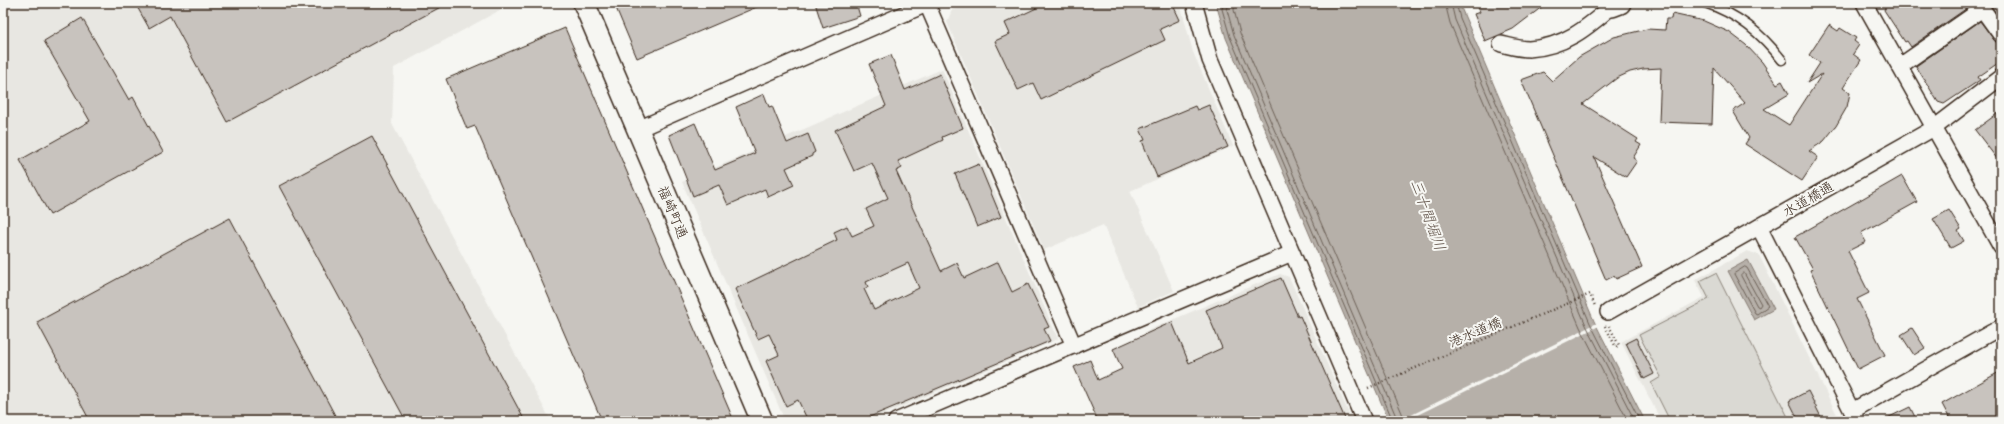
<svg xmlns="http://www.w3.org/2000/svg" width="2004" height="424" font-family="Dekko,'Klee One',sans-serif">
<rect width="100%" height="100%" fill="#f6f6f2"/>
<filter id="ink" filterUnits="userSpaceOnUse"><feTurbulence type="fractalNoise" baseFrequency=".025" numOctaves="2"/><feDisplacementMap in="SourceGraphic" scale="8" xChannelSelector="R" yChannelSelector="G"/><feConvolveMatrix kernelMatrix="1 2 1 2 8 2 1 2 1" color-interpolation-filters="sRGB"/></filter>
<g filter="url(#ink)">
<g fill="#e8e7e2">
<polygon points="3,3 513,3 394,68 392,124 551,421 3,421"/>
<polygon points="968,3 1180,3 1193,52 1233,146 1130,191 1174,291 1138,307 1103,225 1044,250 947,22 952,10"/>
<polygon points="942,69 1058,339 869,421 785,421 682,182"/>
<polygon points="1747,251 1759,255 1840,421 1661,421 1621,342 1704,297 1695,280"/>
<polygon points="1280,274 1289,277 1350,416 1348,421 1182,421 1144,332"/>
</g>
<polygon fill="#dad9d3" stroke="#8a8278" points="1716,273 1790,421 1670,421 1651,383 1661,377 1639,335 1709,299 1700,281"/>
<g fill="#b6b0a9" stroke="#857a71">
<polygon points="1221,3 1459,3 1594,321 1645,421 1389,421 1226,38 1217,7"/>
<polygon points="1748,260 1774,309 1754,320 1728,271"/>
</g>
<polygon fill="#f6f6f2" points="1597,323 1599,326 1405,421 1399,421"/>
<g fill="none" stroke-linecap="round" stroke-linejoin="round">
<g stroke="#6c6056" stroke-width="1">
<polyline points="1224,3 1222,9 1230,37 1393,421"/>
<polyline points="1229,3 1227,10 1234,35 1398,421"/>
<polyline points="1235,3 1234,10 1240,33 1402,413 1404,421"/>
<polyline points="1445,3 1450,23 1580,327 1628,421"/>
<polyline points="1451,3 1455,20 1586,325 1635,421"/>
<polyline points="1456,3 1460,18 1590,323 1640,421"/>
<polygon points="1745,267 1747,268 1768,306 1757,314 1755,313 1734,274"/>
<polygon points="1744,273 1761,304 1759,307 1757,306 1741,276"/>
</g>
</g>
<g fill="#c8c3be" stroke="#3b2a1e" fill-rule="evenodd">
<polygon points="135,3 448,3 227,122 170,16 149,28"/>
<polygon points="614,3 766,3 637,58"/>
<polygon points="815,3 856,3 860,16 823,28"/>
<polygon points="1047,3 1172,3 1180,20 1160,29 1165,40 1041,100 1033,83 1018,90 995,41 1010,34 1005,23"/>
<polygon points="1476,3 1547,3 1513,29 1485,41 1474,14 1480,12"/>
<polygon points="1887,3 1969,3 1970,6 1911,47 1907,41 1905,42 1884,10"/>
<polygon points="1989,3 2001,3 2001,18 2000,19"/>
<polygon points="1672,14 1704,21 1729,32 1746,45 1762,62 1777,84 1782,81 1789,94 1764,109 1789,125 1822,74 1807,83 1820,63 1809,55 1829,25 1838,31 1840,28 1856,38 1854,41 1859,45 1853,54 1861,60 1843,88 1850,93 1847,107 1836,126 1824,141 1809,151 1818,157 1802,181 1745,144 1749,138 1733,111 1745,103 1714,68 1712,124 1659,122 1661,68 1643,69 1630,72 1617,78 1583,104 1638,139 1636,142 1641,145 1633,158 1637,161 1626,177 1594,157 1642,267 1616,279 1614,276 1606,280 1521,80 1543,72 1552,81 1579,57 1614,37 1647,29 1665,30 1666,19 1671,19"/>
<polygon points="82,18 129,100 133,97 163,152 50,215 20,160 90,121 44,41"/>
<polygon points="1980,21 1994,40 2001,45 2001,61 1978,77 1980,80 1944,104 1938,102 1916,66"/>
<polygon points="565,28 734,421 602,421 475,126 467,129 446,79"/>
<path d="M891 55 905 90 940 74 963 128 942 137 943 140 898 161 902 168 896 171 941 271 957 263 964 278 998 262 1012 292 1028 284 1049 327 1044 329 1050 341 860 421H808L798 400 786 406 766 361 779 355 769 334 758 339 735 289 837 240 834 232 847 226 852 236 874 226 866 209 888 198 872 163 854 171 835 130 886 106 869 64ZM908 263 919 288 874 310 864 289 868 287 866 282Z"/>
<polygon points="764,94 769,107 772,106 787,143 808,134 815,152 812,154 812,156 786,168 794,185 768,197 765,189 728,205 719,185 693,196 669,135 695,123 715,170 755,153 736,107"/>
<polygon points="1209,105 1228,147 1157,177 1142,141 1145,140 1140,129 1195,106 1197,110"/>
<polygon points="2001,111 2001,164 1975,130"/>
<polygon points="372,136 525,421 406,421 279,186"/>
<polygon points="979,164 1001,217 977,227 955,174"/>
<polygon points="1902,176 1917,202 1861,233 1866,242 1848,251 1869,293 1857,299 1885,355 1858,369 1810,270 1813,269 1795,237"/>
<polygon points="1949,210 1961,229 1958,231 1964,241 1951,248 1933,219"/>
<polygon points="230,218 338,421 90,421 37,322"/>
<polygon points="1281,278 1298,317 1300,316 1346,421 1098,421 1074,367 1090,360 1098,380 1122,369 1113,349 1172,322 1189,363 1222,348 1206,310"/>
<polygon points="1912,328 1925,348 1914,355 1901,335"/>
<polygon points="1636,338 1654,374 1644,379 1626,343"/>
<polygon points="2001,371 2001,421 1951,421 1942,404"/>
<polygon points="1808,391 1823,421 1799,421 1789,401"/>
<polygon points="1910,407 1917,421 1881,421"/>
</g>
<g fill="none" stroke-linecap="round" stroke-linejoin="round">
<g stroke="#3b2a1e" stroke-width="11">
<path id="lane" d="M1705 3C1738 14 1761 33 1782 60"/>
</g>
<g stroke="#3b2a1e" stroke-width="18">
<g id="street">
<polyline points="1194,3 1210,60 1364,421"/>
<polyline points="1864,3 2001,247"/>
<polyline points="1978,3 2001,35"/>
<polyline points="927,4 1074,346"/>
<path d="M1501 44C1510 46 1520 49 1529 49 1564 47 1587 28 1612 6L1610 3"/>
<polyline points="1900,66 1982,9"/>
<polyline points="638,129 929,3"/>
<polyline points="1759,227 1857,421"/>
<polyline points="1608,312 1934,128 2001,77"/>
<polyline points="1852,411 2001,327"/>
<polyline points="896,421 1292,253"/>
</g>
</g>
<g stroke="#3b2a1e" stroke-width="24">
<g id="secondary">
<polyline points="584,3 762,421"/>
<polyline points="1612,6 1620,3"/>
</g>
</g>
<g stroke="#3b2a1e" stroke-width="2.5" stroke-dasharray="1 3" stroke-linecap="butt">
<polyline points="1605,326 1616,347 1619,345 1609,326"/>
<polyline points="1368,388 1590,294 1595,306"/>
</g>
<use href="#lane" stroke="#f6f6f2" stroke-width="8"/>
<use href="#street" stroke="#f6f6f2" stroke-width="15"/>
<use href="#secondary" stroke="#f6f6f2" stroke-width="21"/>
</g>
</g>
<g text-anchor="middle" stroke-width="4" stroke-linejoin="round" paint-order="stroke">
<g font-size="14" fill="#3b2a1e" stroke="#f6f6f2">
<text transform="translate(1808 199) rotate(-30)" y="5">水道橋通</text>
<text transform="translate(673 212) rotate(67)" y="5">福崎町通</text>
<text transform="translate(1475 332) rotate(-23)" y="5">港水道橋</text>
</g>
<g font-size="15" font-style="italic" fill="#605248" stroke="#f6f6f2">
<text transform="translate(1428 215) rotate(70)" y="5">三十間堀川</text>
</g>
</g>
<rect width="2004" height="424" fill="none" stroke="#f6f6f2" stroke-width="16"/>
<rect x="8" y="8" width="1988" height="408" fill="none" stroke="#3b2a1e" stroke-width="1.5" filter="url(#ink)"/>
</svg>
